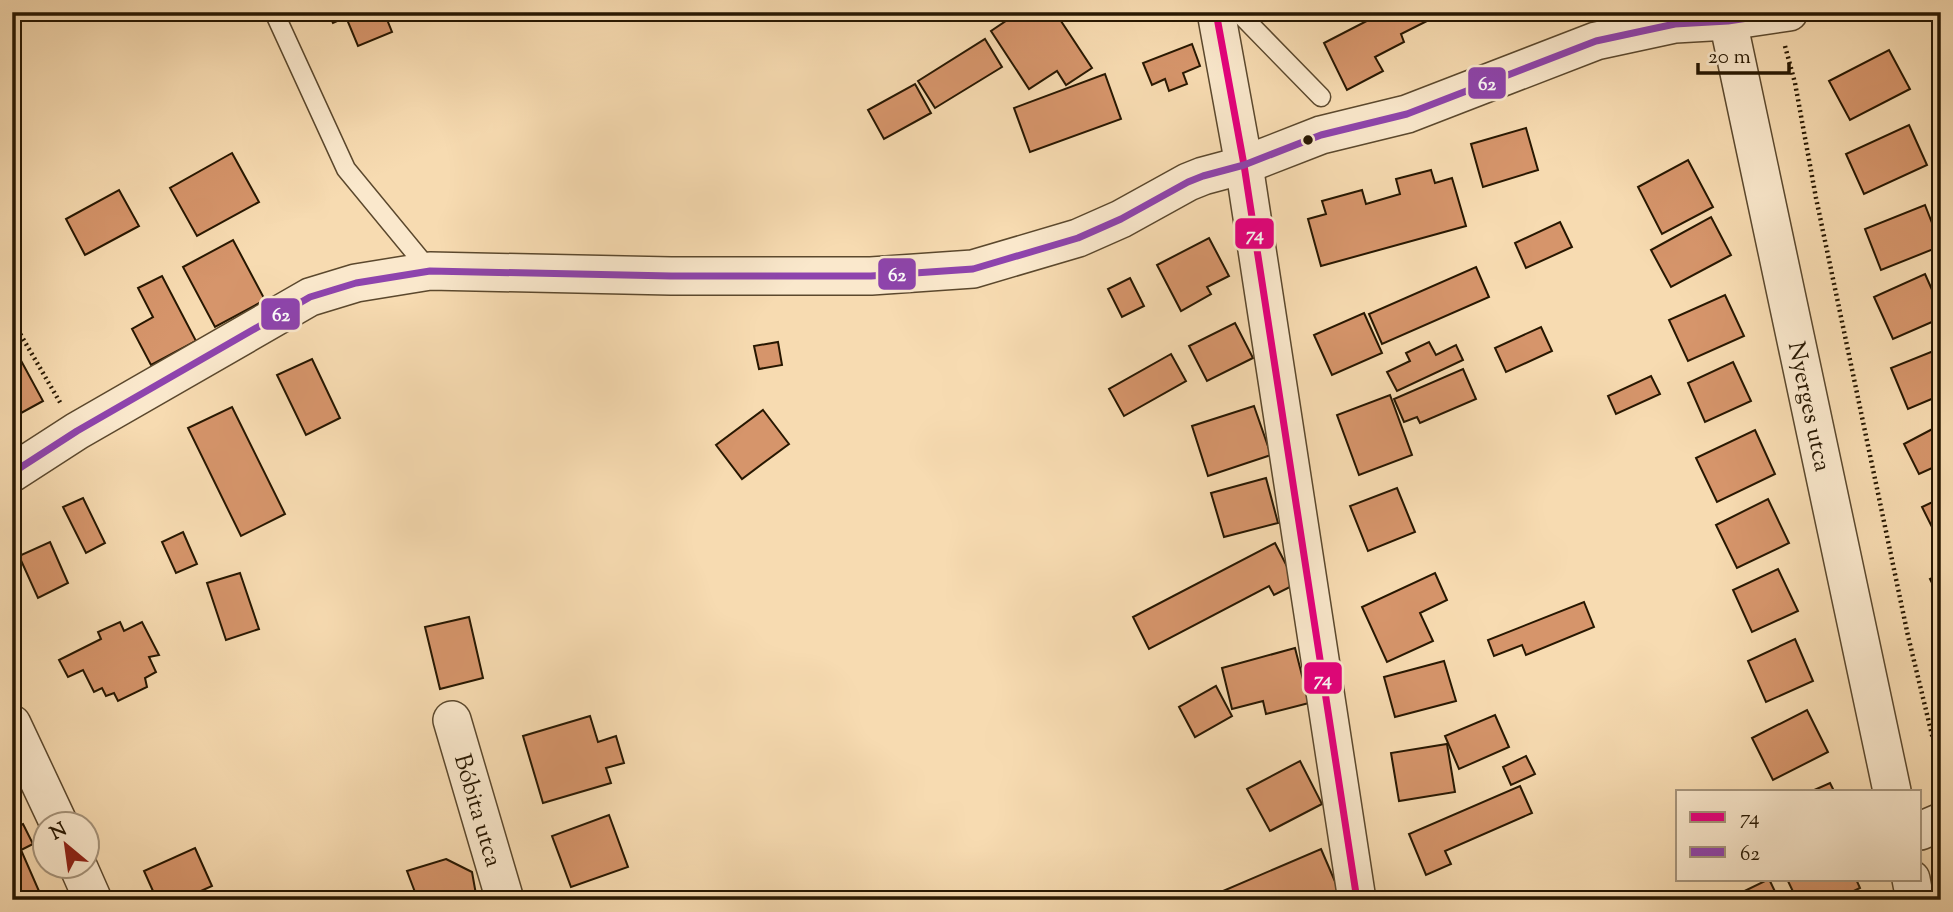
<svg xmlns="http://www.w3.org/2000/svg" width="1953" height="912" font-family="'Sorts Mill Goudy',serif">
<rect width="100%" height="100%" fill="#f7dbb1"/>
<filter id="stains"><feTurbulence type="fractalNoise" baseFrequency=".00286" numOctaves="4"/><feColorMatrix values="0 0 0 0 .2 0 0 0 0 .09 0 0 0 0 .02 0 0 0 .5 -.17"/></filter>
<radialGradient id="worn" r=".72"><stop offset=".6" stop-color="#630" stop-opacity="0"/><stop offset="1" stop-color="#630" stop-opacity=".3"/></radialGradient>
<g fill="#d6956b" stroke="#271701" stroke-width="2">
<polygon points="328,12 396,12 386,17 392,32 358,46 346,17 333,23"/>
<polygon points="1019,12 1055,12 1092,68 1066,85 1057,71 1029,89 991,31"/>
<polygon points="1384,12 1428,12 1431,19 1401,34 1404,42 1375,57 1383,71 1347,90 1324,43"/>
<polygon points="985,39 1002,67 935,108 918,81"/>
<polygon points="1192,44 1200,66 1183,73 1187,84 1169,91 1165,79 1152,85 1143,63"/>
<polygon points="1889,50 1910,89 1850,120 1829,81"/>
<polygon points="1105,74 1121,119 1030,152 1014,108"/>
<polygon points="915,84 931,113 884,139 868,110"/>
<polygon points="1909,125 1927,165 1864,194 1846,154"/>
<polygon points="1526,128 1538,170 1483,187 1471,144"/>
<polygon points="232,153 259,202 197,236 170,188"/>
<polygon points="1688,160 1713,207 1662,234 1638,187"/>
<polygon points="1431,170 1435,183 1452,178 1466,226 1321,266 1308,219 1326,214 1322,201 1362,190 1366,204 1400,194 1396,179"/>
<polygon points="119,190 139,226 85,255 66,219"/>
<polygon points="1925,205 1941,246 1881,270 1865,229"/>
<polygon points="1711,217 1731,255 1671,287 1651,250"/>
<polygon points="1560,222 1572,247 1526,268 1515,243"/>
<polygon points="1209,238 1229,276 1207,287 1211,294 1181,311 1157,265"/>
<polygon points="233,240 265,300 215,327 183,267"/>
<polygon points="1476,267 1489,297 1382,344 1369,314"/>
<polygon points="1925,274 1941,310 1941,318 1893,339 1874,297"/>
<polygon points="162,276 196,341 151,365 132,329 153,317 138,288"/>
<polygon points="1130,278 1144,306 1122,317 1108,289"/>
<polygon points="1725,295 1744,336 1688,361 1669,320"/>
<polygon points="1364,313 1382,353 1332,375 1314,335"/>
<polygon points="1235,323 1253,358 1207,381 1189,346"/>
<polygon points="1541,327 1552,351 1506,372 1495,348"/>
<polygon points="778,342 782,365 759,369 754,346"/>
<polygon points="1429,342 1436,355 1456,345 1463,360 1397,391 1387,372 1410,361 1406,353"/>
<polygon points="12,344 43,401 12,418"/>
<polygon points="1941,348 1941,395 1908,409 1891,368"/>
<polygon points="1171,354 1186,381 1124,416 1109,389"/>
<polygon points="312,359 340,418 306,435 277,375"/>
<polygon points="1733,362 1751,401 1705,422 1688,383"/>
<polygon points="1463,369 1476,399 1420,423 1417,417 1404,422 1394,399"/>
<polygon points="1651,376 1660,394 1616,414 1608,396"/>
<polygon points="1390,395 1412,455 1359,475 1337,415"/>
<polygon points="1254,406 1271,455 1208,476 1192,426"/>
<polygon points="232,407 285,514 241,536 188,428"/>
<polygon points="763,410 789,444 742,479 716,445"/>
<polygon points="1940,425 1941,464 1919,474 1904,444"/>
<polygon points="1755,430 1775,474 1717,502 1696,458"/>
<polygon points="1266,478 1278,523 1224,537 1211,493"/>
<polygon points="1397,488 1415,532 1368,551 1350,506"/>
<polygon points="83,498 105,543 86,553 63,507"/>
<polygon points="1941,498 1941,545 1922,507"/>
<polygon points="1768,499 1789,543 1737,568 1716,525"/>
<polygon points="183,532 197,564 176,573 162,542"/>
<polygon points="50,542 68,583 38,598 19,556"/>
<polygon points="1275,543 1296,584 1274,595 1269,586 1149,649 1133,617"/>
<polygon points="1778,569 1798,611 1752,632 1733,590"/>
<polygon points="240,573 259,629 226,640 207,583"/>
<polygon points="1435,573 1447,600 1420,613 1433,641 1387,662 1362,607"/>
<polygon points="1941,574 1941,601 1930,579"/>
<polygon points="1584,602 1594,627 1526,655 1522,645 1494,656 1488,640"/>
<polygon points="469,617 483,678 440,689 425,627"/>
<polygon points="120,622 124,631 142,622 159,655 149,657 156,672 145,678 147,687 118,701 114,693 106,696 102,688 94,692 83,670 68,677 59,660 101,639 98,632"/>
<polygon points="1795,639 1813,681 1766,702 1748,661"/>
<polygon points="1295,648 1309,703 1266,714 1263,701 1232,709 1222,668"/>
<polygon points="1444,661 1456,701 1395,717 1384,677"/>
<polygon points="1216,686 1232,716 1195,737 1179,707"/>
<polygon points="1807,710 1828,752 1773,780 1752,738"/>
<polygon points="1495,715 1509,747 1459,769 1445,736"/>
<polygon points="590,716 598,742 616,736 624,763 606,768 611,783 543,803 523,736"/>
<polygon points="1447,744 1455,792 1399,801 1391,753"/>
<polygon points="1526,756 1535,774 1511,785 1503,767"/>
<polygon points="1300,761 1322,804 1270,831 1247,789"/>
<polygon points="1830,783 1834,791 1812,791"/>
<polygon points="1520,786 1532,813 1445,851 1451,864 1426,875 1409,834"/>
<polygon points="609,815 628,867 571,887 552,836"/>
<polygon points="23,824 33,844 21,850 42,898 37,900 12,900 12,829"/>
<polygon points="195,848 212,886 181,900 157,900 144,871"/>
<polygon points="1321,849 1343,900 1202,900"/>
<polygon points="446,859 472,872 477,900 418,900 407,871"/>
<polygon points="1769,879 1779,900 1726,900"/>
<polygon points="1787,879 1856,879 1860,888 1835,900 1797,900"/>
</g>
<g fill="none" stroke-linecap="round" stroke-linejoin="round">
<g stroke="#5b482d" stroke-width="21">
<g id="lane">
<polyline points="274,12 346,169 430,271"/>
<polyline points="1238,12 1321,97"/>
</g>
</g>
<g stroke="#5b482d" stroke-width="40">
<g id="street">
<polyline points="1216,12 1244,165 1357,900"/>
<path id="s1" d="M1728 21 1892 791"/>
<polyline points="12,473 77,431 310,297 356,283 430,271 671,276 871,276 973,269 1078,238 1121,219 1188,182 1203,176 1244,165 1321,135 1407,114 1596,41 1675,24 1728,21 1789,12"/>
<path id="s2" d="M452 720 505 900"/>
<polyline points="12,724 59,824"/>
<polyline points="1920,831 1941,822"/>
<polyline points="78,866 93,900"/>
<polyline points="1911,879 1915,900"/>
</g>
</g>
<g stroke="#271701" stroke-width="4.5" stroke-dasharray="2 3.5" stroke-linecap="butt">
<polyline points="1785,46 1795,83 1816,198 1908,636 1941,772"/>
<polyline points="12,320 61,404"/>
</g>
<use href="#lane" stroke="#fae8cc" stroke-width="18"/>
<use href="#street" stroke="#fae8cc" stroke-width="37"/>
<g stroke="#fae8cc" stroke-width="12">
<polyline id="bus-1" points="1216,12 1244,165 1357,900"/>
</g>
<g stroke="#fae8cc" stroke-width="12">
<polyline id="bus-2" points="12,473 77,431 310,297 356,283 430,271 671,276 871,276 973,269 1078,238 1121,219 1188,182 1203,176 1244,165 1321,135 1407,114 1596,41 1675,24 1728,21 1789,12"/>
</g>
<use href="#bus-1" stroke="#e5007d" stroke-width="7"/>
<use href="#bus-2" stroke="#8e44ad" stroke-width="7"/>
</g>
<circle fill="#271701" stroke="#fae8cc" stroke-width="2.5" cx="1308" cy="140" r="6"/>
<g text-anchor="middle" stroke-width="6" stroke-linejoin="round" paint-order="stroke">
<g font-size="24" fill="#271701" stroke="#fae8cc">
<text dy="8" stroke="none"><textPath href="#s1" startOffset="394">Nyerges utca</textPath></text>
<text dy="8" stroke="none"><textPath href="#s2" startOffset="94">Bóbita utca</textPath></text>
</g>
</g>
<g stroke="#fae8cc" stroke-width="2.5">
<rect x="1467" y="66" width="40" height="34" rx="7" fill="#8e44ad"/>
<rect x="1234" y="217" width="41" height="33" rx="7" fill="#e5007d"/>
<rect x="877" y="257" width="40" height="34" rx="7" fill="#8e44ad"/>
<rect x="260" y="297" width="41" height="34" rx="7" fill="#8e44ad"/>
<rect x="1303" y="661" width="40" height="34" rx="7" fill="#e5007d"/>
</g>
<g font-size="19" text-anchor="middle" font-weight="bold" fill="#fff">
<text x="1487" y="90">62</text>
<text x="1255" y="240">74</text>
<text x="897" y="281">62</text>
<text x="281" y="321">62</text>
<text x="1323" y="685">74</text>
</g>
<rect width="1953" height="912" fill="none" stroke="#f7dbb1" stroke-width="42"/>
<rect x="14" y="14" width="1925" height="884" fill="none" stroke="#271701" stroke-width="3.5"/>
<rect x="21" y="21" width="1911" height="870" fill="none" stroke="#271701" stroke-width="2"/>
<rect x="1676" y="790" width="245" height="91" fill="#fae8cc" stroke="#a6947b" stroke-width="2"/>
<rect x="1690" y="812" width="35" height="10" fill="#e5007d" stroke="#a6947b" stroke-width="2"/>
<text x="1740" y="824" font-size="21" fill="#271701">74</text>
<rect x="1690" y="847" width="35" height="10" fill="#8e44ad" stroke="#a6947b" stroke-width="2"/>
<text x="1740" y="860" font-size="21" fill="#271701">62</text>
<g transform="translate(66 845) rotate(331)"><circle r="33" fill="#fae8cc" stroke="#a6947b" stroke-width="2"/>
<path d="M0-5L12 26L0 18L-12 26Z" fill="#8f2418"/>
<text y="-10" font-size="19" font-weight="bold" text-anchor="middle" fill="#271701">N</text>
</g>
<path d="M1698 63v10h91v-10" fill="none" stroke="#271701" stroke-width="3.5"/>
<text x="1708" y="63" font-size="21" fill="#271701" stroke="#fae8cc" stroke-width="5" paint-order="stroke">20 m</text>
<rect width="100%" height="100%" filter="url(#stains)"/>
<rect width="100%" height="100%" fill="url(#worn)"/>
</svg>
